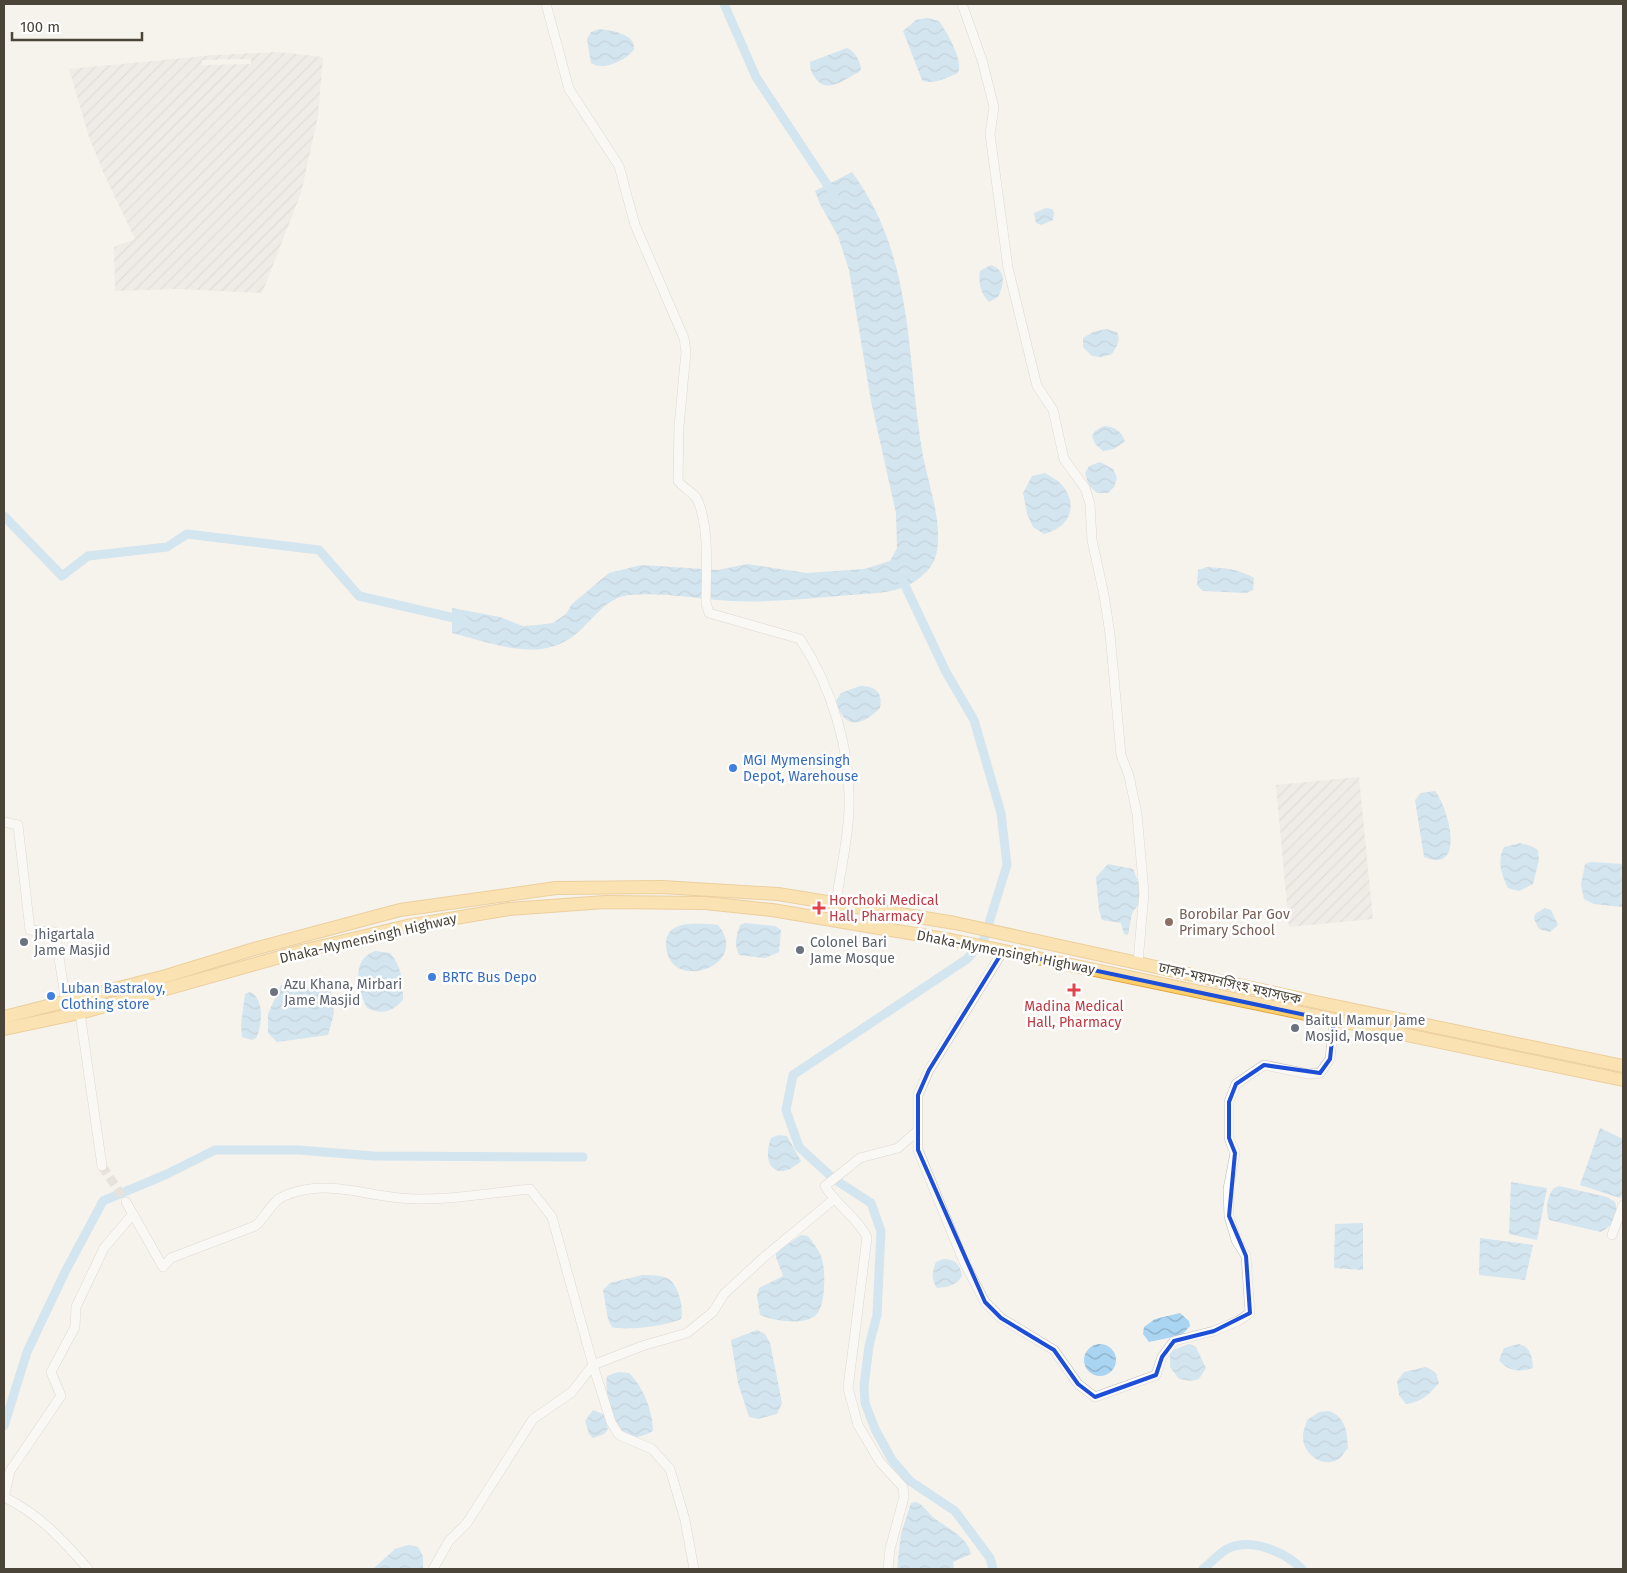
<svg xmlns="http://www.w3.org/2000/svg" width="1627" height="1573" font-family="'Fira Sans','Noto Sans Bengali',sans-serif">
<defs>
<pattern id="industrial-furrows" width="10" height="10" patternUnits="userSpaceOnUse" patternTransform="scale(1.25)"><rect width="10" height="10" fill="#e6e2dd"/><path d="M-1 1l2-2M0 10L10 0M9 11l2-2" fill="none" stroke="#c7c3be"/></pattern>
<pattern id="water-waves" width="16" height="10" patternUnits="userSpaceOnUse" patternTransform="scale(1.25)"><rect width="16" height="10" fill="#a9d4f2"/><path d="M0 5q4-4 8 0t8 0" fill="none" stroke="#8caec5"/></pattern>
</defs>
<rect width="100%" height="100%" fill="#f6f3ec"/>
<g fill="url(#industrial-furrows)" fill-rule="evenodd">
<path d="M279 52 323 57 318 116 301 193 262 293 177 289 115 291 114 247 135 239 104 174 89 137 69 69 215 55ZM251 59V64L202 65V60Z"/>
<polygon points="1359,777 1373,919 1289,927 1276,785"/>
</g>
<g fill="url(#water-waves)">
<path d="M927 18 939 21C946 31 964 60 958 73 948 77 932 86 922 80L903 31 916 20Z"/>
<path d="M599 29C612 31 636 33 634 50 624 61 604 71 591 63L587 39 591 32Z"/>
<path d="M847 48C855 51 860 61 861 69L859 72C846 78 828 94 817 80 812 74 810 70 810 62Z"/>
<path d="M852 172C914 256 906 352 922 450 927 482 944 523 936 555 933 567 924 575 914 582 895 594 872 593 851 595 811 598 771 603 731 601 697 599 664 592 630 595 604 597 592 623 572 637 536 663 490 642 452 633V608L500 617 523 626 537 625 553 623 566 614 572 604 609 573 641 565 718 570 747 564 807 573 864 569 890 561 897 548 896 513 871 401 849 270 838 236 820 204 815 191Z"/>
<polygon points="1046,208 1052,209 1054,212 1053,220 1041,225 1036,223 1034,213"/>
<path d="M991 265C1007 271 1004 284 998 297L989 302C981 295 978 282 980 271Z"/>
<path d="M1106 329 1117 332C1121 340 1117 346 1112 354L1102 357 1092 356 1083 347V338L1093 332Z"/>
<path d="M1104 426C1115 427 1121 431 1125 441L1114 449 1103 451 1095 444 1092 436 1095 431Z"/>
<polygon points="1100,462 1113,469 1117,478 1114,487 1108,493 1097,493 1089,486 1085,473 1089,466"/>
<path d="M1045 473C1051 477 1058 480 1062 485 1080 507 1068 528 1044 534L1033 527 1027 514 1023 493 1032 476Z"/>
<path d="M1207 567C1225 568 1239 569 1254 578L1253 590 1247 593 1203 591 1197 585 1198 570Z"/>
<path d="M860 686C875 686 883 692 880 708 861 727 844 730 836 701L841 693Z"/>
<path d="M1435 791C1448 807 1467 875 1424 857L1415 800 1421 793Z"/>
<path d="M1520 843 1531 846 1538 850 1539 860 1533 884 1519 891 1508 888C1501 874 1497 861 1504 847Z"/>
<polygon points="1591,862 1623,864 1623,907 1594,904 1584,899 1581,885 1585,864"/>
<polygon points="1108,864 1133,869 1140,887 1139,904 1132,913 1128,935 1124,934 1121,923 1102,920 1099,910 1096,877"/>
<polygon points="1545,908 1551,910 1558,925 1550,932 1539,929 1534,919 1535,914"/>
<path d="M745 923 775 926 781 930 779 952 765 958 739 955C734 945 736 936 740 925Z"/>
<path d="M709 924 718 925C751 965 675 991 667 952 666 948 665 942 667 937 673 921 695 924 709 924Z"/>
<path d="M375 951 390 953C402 967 403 982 403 1000 392 1012 382 1015 367 1008 358 990 350 960 375 951Z"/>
<polygon points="281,985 296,985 331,991 334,1013 328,1035 277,1042 268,1033 268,1014"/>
<path d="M250 992C265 998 262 1027 256 1038L252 1040 242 1037 241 1025 245 994Z"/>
<polygon points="1600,1128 1623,1139 1623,1195 1620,1198 1580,1185"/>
<path d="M778 1135 787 1136 801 1161C776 1184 761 1164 771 1138Z"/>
<polygon points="1511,1182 1547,1188 1537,1240 1509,1234"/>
<path d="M1559 1186 1607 1197 1615 1202C1619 1215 1613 1226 1601 1232L1549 1220C1545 1210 1547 1196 1554 1188Z"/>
<polygon points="1363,1223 1363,1270 1334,1268 1335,1224"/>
<path d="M801 1235 808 1236C813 1242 818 1249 821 1256 826 1267 826 1306 816 1315 803 1326 774 1321 760 1315L757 1296 759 1288 783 1276 776 1257V1252Z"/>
<polygon points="1480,1238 1533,1245 1525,1280 1479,1275"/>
<path d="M943 1259C955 1259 960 1264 962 1276 957 1285 948 1287 937 1288 931 1279 932 1272 936 1262Z"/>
<path d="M642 1275C650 1275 659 1275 667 1278 678 1283 684 1308 681 1319 666 1326 627 1331 612 1327L608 1319 603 1290 610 1283Z"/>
<polygon points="1180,1313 1189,1321 1190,1326 1182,1335 1149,1342 1143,1334 1144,1327 1155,1319"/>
<polygon points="757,1330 765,1334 770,1343 782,1403 777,1414 758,1419 749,1417 738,1383 731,1340"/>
<polygon points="1189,1344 1196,1347 1206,1368 1199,1379 1191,1381 1179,1379 1170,1367 1170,1351"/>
<path d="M1519 1344C1531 1347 1532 1357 1533 1368 1520 1372 1508 1372 1499 1360L1504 1348Z"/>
<circle cx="1100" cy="1360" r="16"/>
<path d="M1426 1367 1436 1373 1439 1383C1429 1394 1422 1402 1406 1404L1399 1395 1397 1381 1404 1372Z"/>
<path d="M618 1372 629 1373C643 1386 653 1412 653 1431 645 1435 635 1440 626 1435 613 1428 604 1390 607 1376Z"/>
<polygon points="593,1410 605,1415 608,1429 604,1434 593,1438 589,1434 585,1421"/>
<path d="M1329 1411C1346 1417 1347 1432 1348 1448 1345 1451 1343 1455 1340 1458 1324 1470 1302 1454 1303 1436 1303 1431 1306 1425 1307 1420L1319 1412Z"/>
<path d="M916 1502C924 1505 927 1512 934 1518 947 1528 968 1537 971 1554L953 1562 954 1569H897L901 1534 911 1503Z"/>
<polygon points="408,1545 418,1547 423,1556 423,1569 373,1569 395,1549"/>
</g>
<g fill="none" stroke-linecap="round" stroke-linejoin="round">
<g stroke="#a9d4f2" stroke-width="9">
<polyline points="724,4 756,77 834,195"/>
<polyline points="4,516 62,576 88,556 167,547 187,534 319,550 359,596 463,620"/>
<polyline points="901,577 946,672 974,720 1001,813 1007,865 984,939 967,959 793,1075 786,1110 799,1147 834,1179 871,1203 881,1231 877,1315 869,1346 864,1386 865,1403 875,1429 892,1460 910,1481 955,1511 990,1558 993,1569"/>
<polyline points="4,1426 27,1352 65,1272 103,1201 167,1174 215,1150 298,1150 374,1156 583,1157"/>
<path d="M1203 1569C1211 1563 1218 1554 1227 1549 1251 1537 1285 1552 1302 1569"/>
</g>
<polyline stroke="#d4d0c8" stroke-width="9" stroke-dasharray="9 4.5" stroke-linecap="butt" points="102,1166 126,1202"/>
<g stroke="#c2bbae" stroke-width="10">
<g id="minor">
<path d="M546 4 569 89 619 166 635 225 684 338 686 352 679 426 678 481C683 488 693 492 697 499 710 526 706 574 706 603L709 613 800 639C832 687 851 751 849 809 848 841 840 872 836 903"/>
<polyline points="962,4 982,60 994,107 990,134 1008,268 1037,386 1053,410 1064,459 1085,488 1090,504 1092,540 1104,595 1110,634 1121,755 1129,776 1137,814 1144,893 1138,962"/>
<polyline points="4,822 18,825 30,930 55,932 66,1003"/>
<polyline points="1003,951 929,1070 918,1095 918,1150 964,1262 985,1302 1001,1318 1054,1350 1078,1384 1095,1397 1156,1375 1162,1357 1174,1341 1214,1331 1238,1321 1250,1313 1246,1256 1236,1240 1229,1216 1228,1189 1235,1153 1229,1138 1229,1102 1236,1084 1264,1065 1308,1074 1320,1073 1330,1059 1334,1021"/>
<polyline points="80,1013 102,1166"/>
<path d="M126 1202 163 1267 171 1258 255 1226C266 1218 271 1201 284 1196 324 1179 359 1194 400 1198 442 1202 488 1193 530 1189L552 1217 593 1365 572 1392 533 1419 467 1523 449 1541 433 1569"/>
<polyline points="1612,1235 1623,1205"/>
<path d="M4 1497C39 1514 63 1540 88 1569"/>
<polyline points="4,1498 10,1471 61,1396 51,1372 75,1327 76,1307 104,1248 133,1214"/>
<polyline points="694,1569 685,1520 670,1469 652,1449 619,1435 611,1422 593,1365 642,1346 687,1333 713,1312 724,1294 763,1258 833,1200"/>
<path d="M888 1569 890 1549 904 1497 903 1487 880 1462 858 1425 848 1388 867 1237C857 1217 837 1206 825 1186L860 1158 898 1148 917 1131"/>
</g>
</g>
<g stroke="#e0a43c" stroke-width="14">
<g id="highway">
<polyline points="4,1017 166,976 254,949 400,910 556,888 662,887 778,894 955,923 1316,1002 1623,1066"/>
<polyline points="4,1029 80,1013 298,952 407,926 509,909 605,902 705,903 772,910 951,940 1623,1080"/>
</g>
</g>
<use href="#minor" stroke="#fff" stroke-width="9"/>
<use href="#highway" stroke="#ffcf6e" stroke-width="12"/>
</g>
<path d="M0 0H1627V1573H0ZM1003 951 1334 1021 1330 1059 1320 1073 1264 1065 1236 1084 1229 1102V1138L1235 1153 1229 1216 1246 1256 1250 1313 1214 1331 1174 1341 1162 1357 1156 1375 1095 1397 1078 1384 1054 1350 1001 1318 985 1302 918 1150V1095L929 1070Z" fill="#f6f3ec" fill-opacity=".55" fill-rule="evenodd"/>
<path fill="none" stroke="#1d4ed8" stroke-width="4" stroke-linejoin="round" d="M1003 951 1334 1021 1330 1059 1320 1073 1264 1065 1236 1084 1229 1102V1138L1235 1153 1229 1216 1246 1256 1250 1313 1214 1331 1174 1341 1162 1357 1156 1375 1095 1397 1078 1384 1054 1350 1001 1318 985 1302 918 1150V1095L929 1070Z"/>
<g fill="#3f7fe0" stroke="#fff" stroke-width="2">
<circle cx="733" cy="768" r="5"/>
<circle cx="432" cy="977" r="5"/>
<circle cx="51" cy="996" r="5"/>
</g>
<g fill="#e0444e" stroke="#fff" stroke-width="2">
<path d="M816.5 900.5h5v5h5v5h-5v5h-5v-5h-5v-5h5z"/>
<path d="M1071.5 982.5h5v5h5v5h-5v5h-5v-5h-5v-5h5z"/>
</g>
<circle fill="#8d6e63" stroke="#fff" stroke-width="2" cx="1169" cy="922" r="5"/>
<g fill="#6b7280" stroke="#fff" stroke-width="2">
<circle cx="24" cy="942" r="5"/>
<circle cx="800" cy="950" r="5"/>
<circle cx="274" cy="992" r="5"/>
<circle cx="1295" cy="1028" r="5"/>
</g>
<g text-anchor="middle" stroke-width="5" stroke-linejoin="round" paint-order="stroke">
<g font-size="14" fill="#366cbe" stroke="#fff" text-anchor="start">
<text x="743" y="765">MGI Mymensingh<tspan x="743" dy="16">Depot, Warehouse</tspan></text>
<text x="442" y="982">BRTC Bus Depo</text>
<text x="61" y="993">Luban Bastraloy,<tspan x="61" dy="16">Clothing store</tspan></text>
</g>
<g font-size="14" fill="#be3a42" stroke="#fff" text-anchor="start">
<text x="829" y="905">Horchoki Medical<tspan x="829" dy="16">Hall, Pharmacy</tspan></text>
<text x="1074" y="1011" text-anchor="middle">Madina Medical<tspan x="1074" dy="16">Hall, Pharmacy</tspan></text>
</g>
<g font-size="14" fill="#785e54" stroke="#fff" text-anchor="start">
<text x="1179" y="919">Borobilar Par Gov<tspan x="1179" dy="16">Primary School</tspan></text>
</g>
<g font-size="14" fill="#5b616d" stroke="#fff" text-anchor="start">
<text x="34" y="939">Jhigartala<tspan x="34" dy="16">Jame Masjid</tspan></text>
<text x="810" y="947">Colonel Bari<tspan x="810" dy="16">Jame Mosque</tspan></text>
<text x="284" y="989">Azu Khana, Mirbari<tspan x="284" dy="16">Jame Masjid</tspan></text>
<text x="1305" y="1025">Baitul Mamur Jame<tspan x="1305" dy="16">Mosjid, Mosque</tspan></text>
</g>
<g font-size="14" fill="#4b4439" stroke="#fff">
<text transform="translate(368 938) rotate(-13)" y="5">Dhaka-Mymensingh Highway</text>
<text transform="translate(1006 952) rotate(11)" y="5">Dhaka-Mymensingh Highway</text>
<text transform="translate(1230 983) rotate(13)" y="5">ঢাকা-ময়মনসিংহ মহাসড়ক</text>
</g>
</g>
<rect width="1627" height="1573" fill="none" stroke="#4b4439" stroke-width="10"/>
<path d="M12 32v8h130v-8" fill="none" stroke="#4b4439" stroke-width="2.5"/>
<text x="20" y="32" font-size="15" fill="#4b4439" stroke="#ffffff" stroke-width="4" paint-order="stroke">100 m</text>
</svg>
